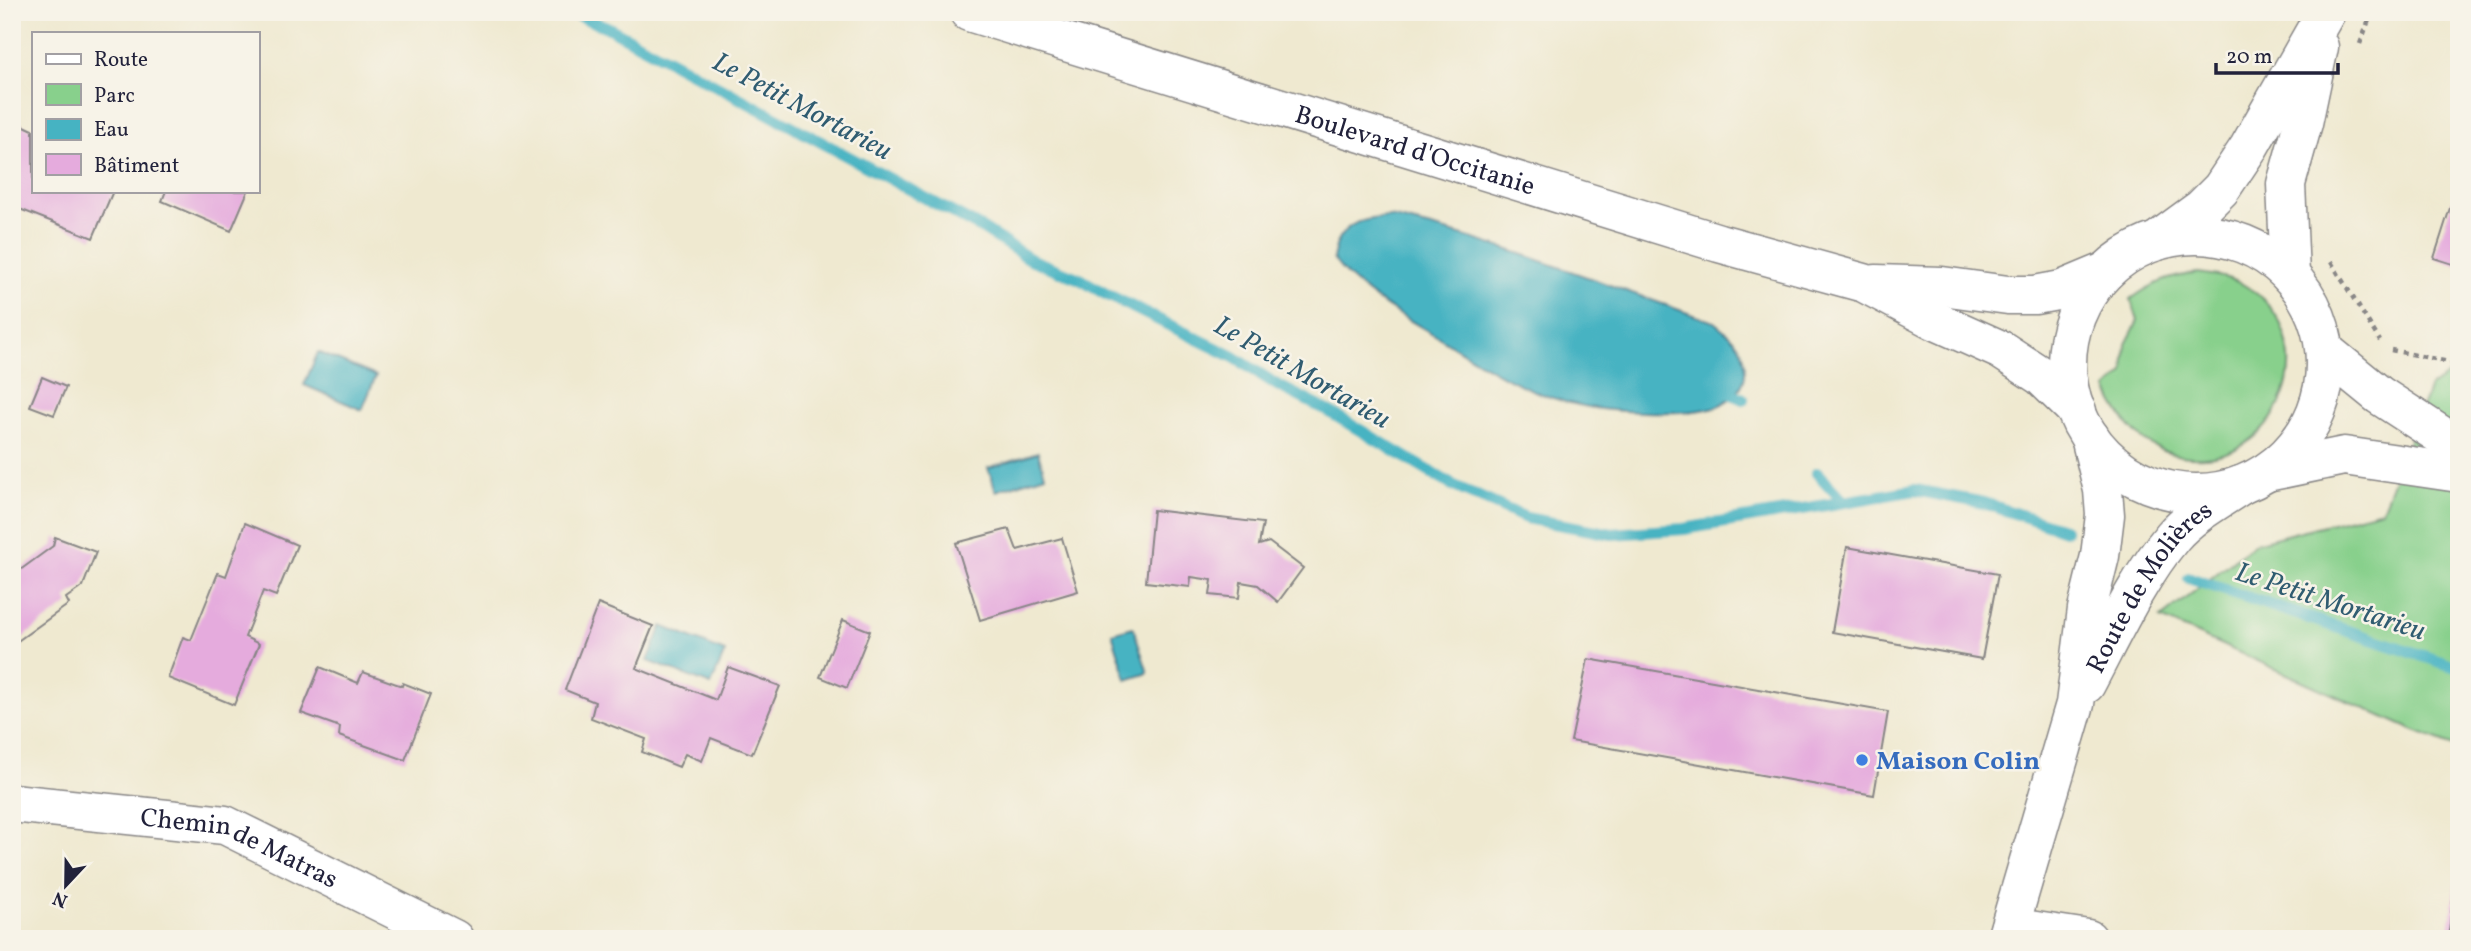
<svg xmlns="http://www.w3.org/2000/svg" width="2471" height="951" font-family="Vollkorn,serif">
<rect width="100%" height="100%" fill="#f7f3e8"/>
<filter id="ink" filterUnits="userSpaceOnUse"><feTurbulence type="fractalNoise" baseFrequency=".0143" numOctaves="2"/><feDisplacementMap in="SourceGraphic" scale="14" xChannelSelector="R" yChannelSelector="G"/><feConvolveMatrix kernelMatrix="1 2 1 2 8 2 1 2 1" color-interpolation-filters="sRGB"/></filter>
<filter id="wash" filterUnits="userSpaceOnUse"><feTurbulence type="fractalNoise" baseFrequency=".00686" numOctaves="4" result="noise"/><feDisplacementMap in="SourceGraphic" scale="28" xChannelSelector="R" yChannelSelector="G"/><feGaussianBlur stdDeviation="1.57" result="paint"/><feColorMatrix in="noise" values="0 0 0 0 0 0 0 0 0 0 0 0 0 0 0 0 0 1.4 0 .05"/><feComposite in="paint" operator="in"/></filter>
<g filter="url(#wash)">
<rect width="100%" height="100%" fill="#efe9d0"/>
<g fill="#88d08c" stroke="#557964" stroke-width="2">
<path d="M2198 273C2213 275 2230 277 2244 285 2331 336 2282 472 2182 456 2144 450 2122 423 2107 389L2124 373 2126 344 2138 321 2131 299C2154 282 2169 277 2198 273Z"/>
<polygon points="2459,368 2459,748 2415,731 2161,618 2255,543 2382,510 2430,387"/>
</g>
<g fill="#46b3c2" stroke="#346a7e" stroke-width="2">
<path d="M1390 217C1499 241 1608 286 1714 322 1734 338 1746 346 1745 373 1745 387 1732 399 1720 405 1694 417 1612 412 1583 406 1528 396 1481 363 1435 335 1399 314 1358 293 1333 259 1338 224 1358 219 1390 217Z"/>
<polygon points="318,352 376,376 362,410 304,385"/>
<polygon points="1038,452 1045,475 996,491 988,468"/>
<polygon points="662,626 725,652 711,685 648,661"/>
<polygon points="1133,627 1148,673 1127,680 1112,633"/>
</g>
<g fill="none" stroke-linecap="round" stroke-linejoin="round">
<g stroke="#46b3c2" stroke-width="12">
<polyline points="569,12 607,27 983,229 1030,259 1080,279 1104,293 1234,357 1277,385 1328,411 1452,485 1526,518 1612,534 1684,529 1915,490 1984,503 2065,530"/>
<polyline points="1722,389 1743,399"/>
<polyline points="1817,473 1844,502"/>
<polyline points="2189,578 2459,668"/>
</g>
</g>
<g id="blocks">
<g fill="#e5abdd">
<polygon points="16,122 33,130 33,191 113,191 93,238 12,206 12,131"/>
<polygon points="2458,183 2459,183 2459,266 2434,258"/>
<polygon points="166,191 248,191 231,231 162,201"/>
<polygon points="42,377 66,387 54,415 30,406"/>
<polygon points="1153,510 1263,523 1259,545 1269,542 1303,568 1278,602 1258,585 1241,582 1239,598 1210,595 1212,580 1191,577 1190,587 1146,582"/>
<polygon points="245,523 297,545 276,596 263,591 245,637 259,644 234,705 168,678 183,637 191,640 218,573 226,576"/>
<polygon points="1009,529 1017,550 1062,538 1078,591 980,620 956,543"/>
<polygon points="55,537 96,552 83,586 66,598 69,604 12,645 12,576 53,546"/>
<polygon points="1847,547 1998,574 1982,659 1832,632"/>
<polygon points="598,604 653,626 636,668 716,700 728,667 780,686 752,754 711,738 702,761 685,754 679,767 642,752 646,739 591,718 595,702 565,690"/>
<polygon points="843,620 870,631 847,688 820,677"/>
<polygon points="1588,659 1888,712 1874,795 1571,741"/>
<polygon points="320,667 358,683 363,672 402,686 403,683 431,694 405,760 339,736 340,727 301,713"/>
<polygon points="2457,868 2459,939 2448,939"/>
</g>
</g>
</g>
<g filter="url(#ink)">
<use href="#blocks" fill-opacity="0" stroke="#888686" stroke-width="2"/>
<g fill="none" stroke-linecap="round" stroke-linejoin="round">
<g stroke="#888686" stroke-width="41">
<g id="minor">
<path id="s1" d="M12 803 225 825 454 939"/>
</g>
</g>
<g stroke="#888686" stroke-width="41">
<polyline id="tertiary" points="2010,927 2088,939"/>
</g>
<g stroke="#888686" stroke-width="41">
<g id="secondary">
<polyline points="2157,241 2202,208 2221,189 2249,147 2326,12"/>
<polyline points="2290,275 2286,184 2303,123 2319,47"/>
<path id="s2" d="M2086 684C2112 635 2138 578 2173 536 2191 515 2219 500 2241 485"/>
<polyline points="2006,939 2075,704 2087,609 2100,556 2105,515 2103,490 2090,437"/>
</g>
</g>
<g stroke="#888686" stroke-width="41">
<g id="primary">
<path id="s3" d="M969 12 1719 243 1864 283 1934 320 2001 350 2041 376 2077 411"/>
<circle cx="2196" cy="364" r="129"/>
<polyline points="1876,284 1942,286 2008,295 2035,295 2062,290 2105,272"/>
<polyline points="2325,351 2379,395 2459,447"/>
<polyline points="2267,472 2344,456 2459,473"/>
</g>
</g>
<g stroke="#888686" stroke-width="4.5" stroke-dasharray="5 5" stroke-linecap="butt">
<polyline points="2360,44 2372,12"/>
<polyline points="2331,262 2380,341"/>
<polyline points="2391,350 2459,364"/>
</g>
<use href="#minor" stroke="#fff" stroke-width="38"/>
<use href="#tertiary" stroke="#fff" stroke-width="38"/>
<use href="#secondary" stroke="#fff" stroke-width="38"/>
<use href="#primary" stroke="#fff" stroke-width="38"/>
</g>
</g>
<circle fill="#3f7fe0" stroke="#f7f3e8" stroke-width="2.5" cx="1862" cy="760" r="7"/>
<g text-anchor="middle" stroke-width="5" stroke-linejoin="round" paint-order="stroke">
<g font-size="26" fill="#22223b" stroke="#f7f3e8">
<text dy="9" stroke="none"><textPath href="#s3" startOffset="467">Boulevard d'Occitanie</textPath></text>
<text dy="9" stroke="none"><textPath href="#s2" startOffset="117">Route de Molières</textPath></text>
<text dy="9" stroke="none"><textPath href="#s1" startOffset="234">Chemin de Matras</textPath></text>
</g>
<g font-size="26" font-weight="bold" fill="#366cbe" stroke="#f7f3e8" text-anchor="start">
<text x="1876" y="769">Maison Colin</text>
</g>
<g font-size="28" font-style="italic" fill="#305c71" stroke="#f7f3e8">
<text transform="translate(803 105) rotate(28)" y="10">Le Petit Mortarieu</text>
<text transform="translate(1303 371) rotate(30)" y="10">Le Petit Mortarieu</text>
<text transform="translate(2331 600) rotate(18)" y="10">Le Petit Mortarieu</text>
</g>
</g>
<rect width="2471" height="951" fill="none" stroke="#f7f3e8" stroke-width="42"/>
<rect x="32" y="32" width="228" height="161" fill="#f7f3e8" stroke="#a29fa3" stroke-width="2"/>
<rect x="46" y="54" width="35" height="10" fill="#ffffff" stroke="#a29fa3" stroke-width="2"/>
<text x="94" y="66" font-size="21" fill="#22223b">Route</text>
<rect x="46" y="84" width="35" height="21" fill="#88d08c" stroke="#a29fa3" stroke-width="2"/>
<text x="94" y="102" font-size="21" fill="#22223b">Parc</text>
<rect x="46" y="119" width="35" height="21" fill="#46b3c2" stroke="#a29fa3" stroke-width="2"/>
<text x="94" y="136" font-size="21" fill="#22223b">Eau</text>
<rect x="46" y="154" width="35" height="21" fill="#e5abdd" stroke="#a29fa3" stroke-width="2"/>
<text x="94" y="172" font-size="21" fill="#22223b">Bâtiment</text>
<g transform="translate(66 885) rotate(202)" stroke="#f7f3e8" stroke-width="5" paint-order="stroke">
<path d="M0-5L12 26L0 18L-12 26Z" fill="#22223b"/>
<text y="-10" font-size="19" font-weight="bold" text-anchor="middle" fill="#22223b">N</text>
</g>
<path d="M2216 63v10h122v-10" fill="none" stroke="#22223b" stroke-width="3.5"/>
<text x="2226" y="63" font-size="21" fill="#22223b" stroke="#f7f3e8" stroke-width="5" paint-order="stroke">20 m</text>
</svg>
